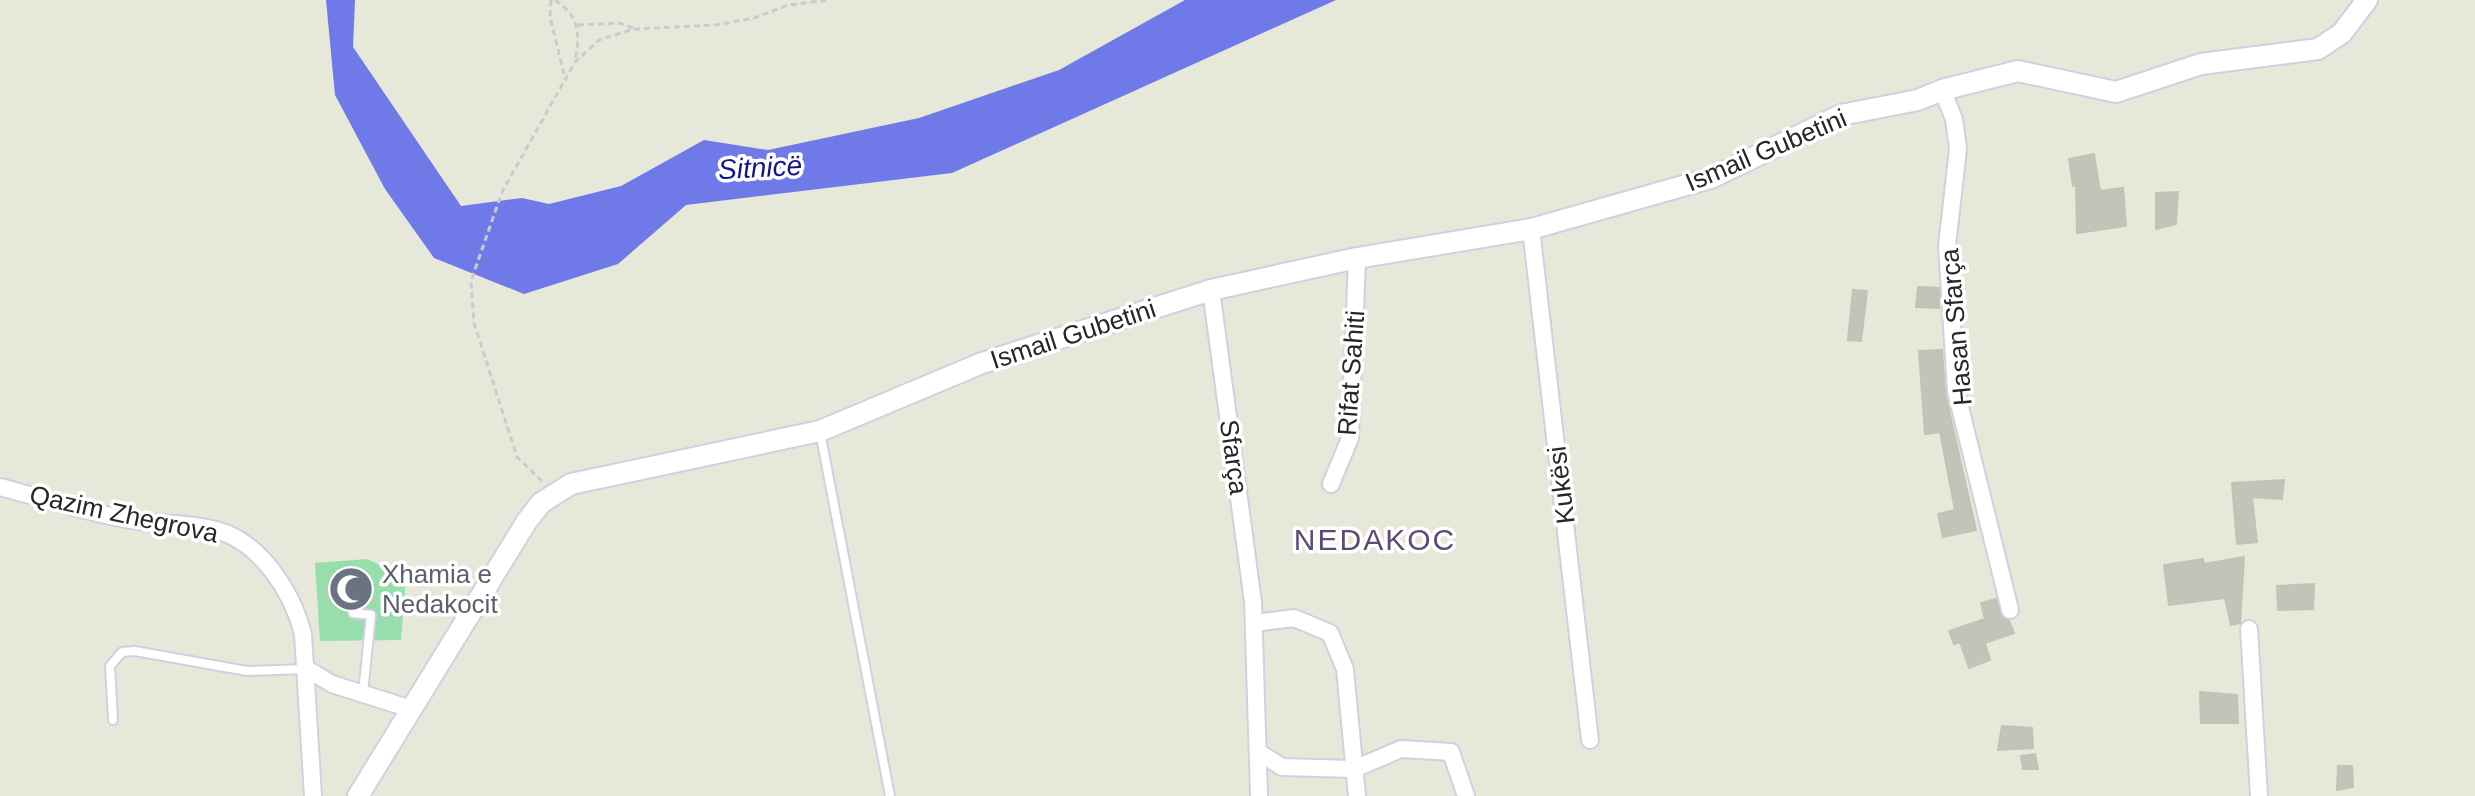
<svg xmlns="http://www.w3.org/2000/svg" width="2475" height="796" font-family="Arial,sans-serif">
<rect width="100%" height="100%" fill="#e6e9d9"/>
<polygon fill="#97deac" points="367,559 406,577 401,640 320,641 315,563"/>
<polygon fill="#6f7ae8" points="326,0 355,0 353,47 461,206 522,198 549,204 621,186 704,140 768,150 919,118 1059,70 1185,0 1336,0 952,173 686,205 618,264 524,294 434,258 385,189 335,95"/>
<g fill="#c1c4b9" stroke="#bfc4b3" stroke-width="2">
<polygon points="2094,154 2100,191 2123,188 2126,226 2077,233 2076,185 2073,186 2069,159"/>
<polygon points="2178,192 2176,224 2156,229 2156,193"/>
<polygon points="1918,287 1939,288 1939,308 1916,307"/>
<polygon points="1853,290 1867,291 1861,341 1848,340"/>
<polygon points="1942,350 1945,393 1976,530 1943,537 1938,514 1955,510 1940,432 1925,434 1919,351"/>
<polygon points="2284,480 2282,499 2252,497 2257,542 2237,544 2232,483"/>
<polygon points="2244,557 2240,623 2231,625 2225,598 2169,605 2164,565 2203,559 2204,564"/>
<polygon points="330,578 373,580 372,601 329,599"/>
<polygon points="2314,584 2313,609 2278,610 2277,586"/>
<polygon points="1996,599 2000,613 2009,621 2014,633 1985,643 1990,660 1969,668 1960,642 1954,644 1949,631 1985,619 1981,603"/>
<polygon points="2200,692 2237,695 2238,723 2201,723"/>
<polygon points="2002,726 2032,728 2033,748 1998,750"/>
<polygon points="2035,754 2038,769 2023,769 2021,756"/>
<polygon points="2338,766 2352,766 2353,787 2337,790"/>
</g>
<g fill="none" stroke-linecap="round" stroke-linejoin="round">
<g stroke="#d6cee0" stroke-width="12">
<g id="service">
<polyline points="820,432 890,796"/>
<polyline points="353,613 371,615 363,693"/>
<polyline points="113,720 110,666 122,652 135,651 247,671 306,669"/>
</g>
</g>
<g stroke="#d6cee0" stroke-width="20">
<g id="minor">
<polyline points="1942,90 1954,119 1958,149 1947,246 1956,391 2010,610"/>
<polyline points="1531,229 1590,740"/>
<polyline points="1211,290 1253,602 1259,796"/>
<polyline points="1331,484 1350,438 1357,258"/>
<path d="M0 487C41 498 83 511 125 519 155 525 187 522 216 530 261 542 292 592 303 634L313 796"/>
<polyline points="1254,623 1294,618 1330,633 1345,669 1357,796"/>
<polyline points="2249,629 2259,796"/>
<polyline points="307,669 332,684 411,709"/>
<polyline points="1258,752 1282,767 1354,769 1401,749 1451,752 1466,796"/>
</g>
</g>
<g stroke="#d6cee0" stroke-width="24">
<polyline id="tertiary" points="358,796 527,521 541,503 571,484 820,431 982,363 1211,290 1357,258 1531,229 1711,178 1841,115 1918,100 1942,90 2018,71 2116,92 2201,64 2318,49 2342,33 2367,0"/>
</g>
<g stroke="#cbcbcb" stroke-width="3" stroke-dasharray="6 4" stroke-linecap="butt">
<polyline points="551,0 550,17 565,78"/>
<path d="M555 0C580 17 580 33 575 62"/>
<polyline points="578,25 619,23 633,28"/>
<polyline points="542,481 517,457 474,323 471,281 502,192 575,62 599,40 633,29 716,25 754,18 788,5 828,0"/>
</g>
<use href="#service" stroke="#fff" stroke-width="8"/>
<use href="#minor" stroke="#fff" stroke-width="16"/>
<use href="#tertiary" stroke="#fff" stroke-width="20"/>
</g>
<defs>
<g id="mosque-disc" transform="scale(2.3)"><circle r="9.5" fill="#6b7280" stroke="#fff"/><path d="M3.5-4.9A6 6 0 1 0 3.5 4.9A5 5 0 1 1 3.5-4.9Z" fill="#fff"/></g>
</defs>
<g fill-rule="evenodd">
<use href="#mosque-disc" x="351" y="589"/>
</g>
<g text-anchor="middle" stroke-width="7" stroke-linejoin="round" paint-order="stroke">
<g font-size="26" fill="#272727" stroke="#fff">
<text transform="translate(1766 150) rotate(-23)" y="9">Ismail Gubetini</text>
<text transform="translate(1956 327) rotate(-95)" y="9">Hasan Sfarça</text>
<text transform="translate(1073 334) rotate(-18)" y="9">Ismail Gubetini</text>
<text transform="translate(1351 373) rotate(-86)" y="9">Rifat Sahiti</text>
<text transform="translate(1234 457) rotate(82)" y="9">Sfarça</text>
<text transform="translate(1561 485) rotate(-97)" y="9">Kukësi</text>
<text transform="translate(124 514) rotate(12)" y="9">Qazim Zhegrova</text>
</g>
<g font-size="26" fill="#5b616d" stroke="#fff" text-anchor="start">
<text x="382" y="583">Xhamia e<tspan x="382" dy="30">Nedakocit</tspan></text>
</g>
<g font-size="28" font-style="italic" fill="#131490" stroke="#fff">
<text transform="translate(760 167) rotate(-3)" y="10">Sitnicë</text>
</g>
<g font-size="30" letter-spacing="2" fill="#5e4a75" stroke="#fff">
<text x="1375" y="550">NEDAKOC</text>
</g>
</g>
</svg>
